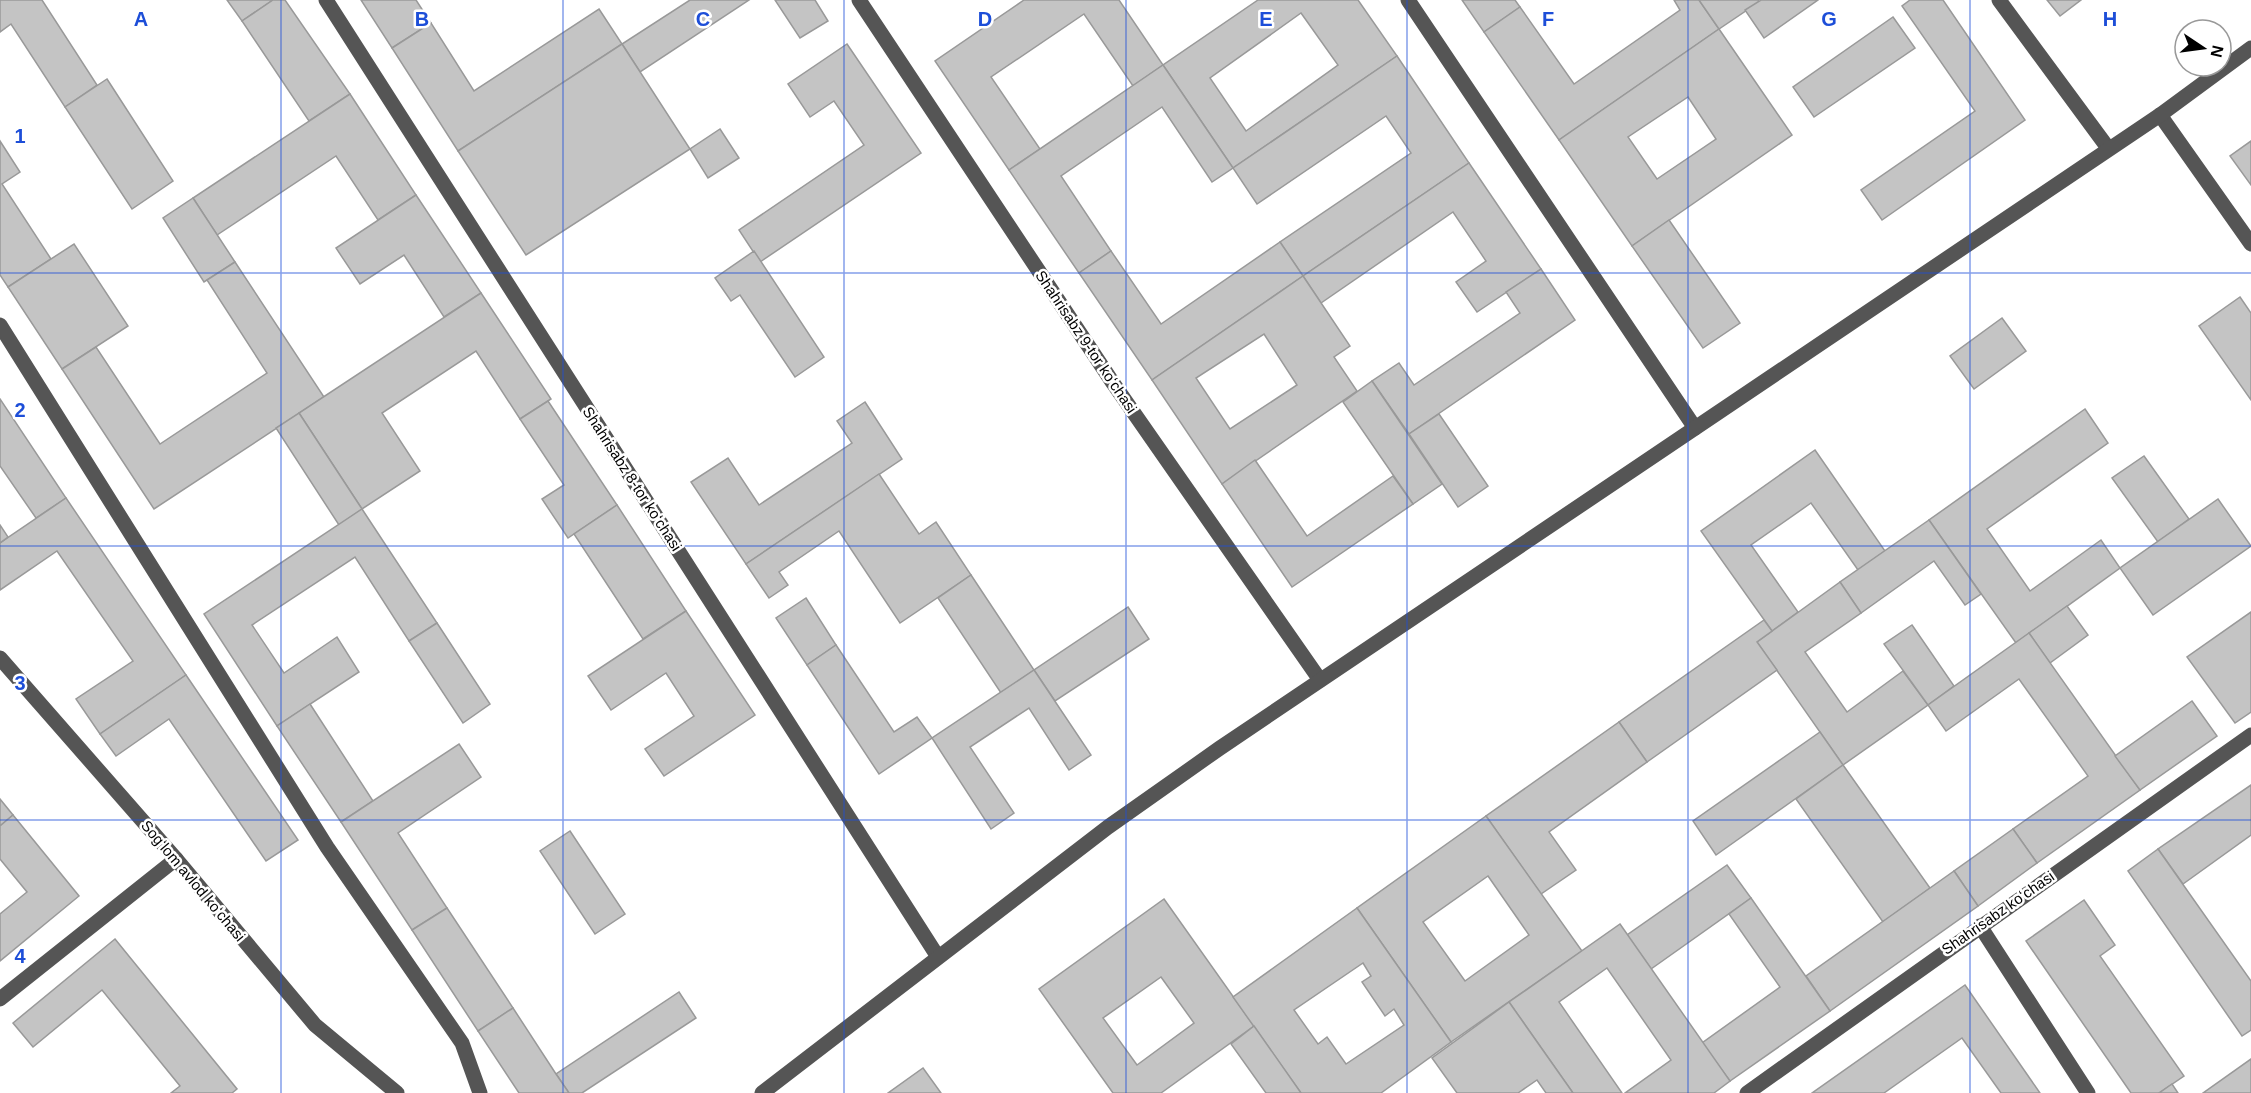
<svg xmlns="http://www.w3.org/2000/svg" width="2251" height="1093" font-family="Helvetica,sans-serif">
<rect width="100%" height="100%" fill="#fff"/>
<g fill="#c4c4c4" stroke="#999" stroke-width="1.5" fill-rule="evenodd">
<polygon points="0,0 42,0 97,85 65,107 11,24 0,32"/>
<polygon points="227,0 273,0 242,21"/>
<polygon points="273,0 285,0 350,94 309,121 242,21"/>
<polygon points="361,0 416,0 431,23 392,48"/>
<polygon points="690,0 749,0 640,72 622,44"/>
<polygon points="775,0 815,0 828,21 800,38"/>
<polygon points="1024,0 1119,0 1163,65 1133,86 1084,14 991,77 1040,149 1009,170 935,61"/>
<path d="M1258 0H1358L1397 56 1233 168 1163 65ZM1301 13 1338 65 1246 131 1210 78Z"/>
<polygon points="1462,0 1515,0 1520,7 1484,32"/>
<polygon points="1674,0 1699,0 1719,29 1559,140 1484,32 1520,7 1574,84 1680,10"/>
<polygon points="1699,0 1758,0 1759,2 1719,29"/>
<polygon points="1761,0 1818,0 1764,38 1745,10"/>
<polygon points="1910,0 1943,0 2025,120 1882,220 1861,190 1975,111 1902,6"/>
<polygon points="2047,0 2081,0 2060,16"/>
<polygon points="599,9 622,44 458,151 392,48 431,23 474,91"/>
<polygon points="1893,17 1915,48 1814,117 1793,87"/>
<path d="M1719 29 1792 135 1632 246 1559 140ZM1688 97 1716 139 1657 179 1628 137Z"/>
<polygon points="622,44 690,149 526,255 458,151"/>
<polygon points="847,44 921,153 760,262 739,230 864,145 834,101 810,117 788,84"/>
<polygon points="1397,56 1469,163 1303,276 1280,242 1411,153 1386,116 1257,204 1233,168"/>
<polygon points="1163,65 1233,168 1212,182 1162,107 1061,176 1111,251 1079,273 1009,170"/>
<polygon points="107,79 173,181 132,209 65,107"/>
<polygon points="350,94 416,195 378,220 336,156 217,235 193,198"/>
<polygon points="720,129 739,158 708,178 690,149"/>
<polygon points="0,141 20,172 2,184 51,259 8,287 0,275"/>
<polygon points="2251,141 2251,185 2230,156"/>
<polygon points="1469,163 1541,269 1477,312 1456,282 1486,261 1453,212 1321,303 1303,276"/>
<polygon points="416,195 481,293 444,317 404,255 360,284 336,248"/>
<polygon points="193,198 235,262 204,282 163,218"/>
<polygon points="1669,220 1740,323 1703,348 1632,246"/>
<polygon points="1280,242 1303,276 1152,380 1079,273 1111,251 1161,324"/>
<polygon points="74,244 128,326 62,369 8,287"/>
<polygon points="754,251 824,357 795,377 740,295 731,301 715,278"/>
<polygon points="235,262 324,397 154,509 62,369 96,347 160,444 267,373 207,280"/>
<polygon points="1541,269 1575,320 1409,434 1372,381 1399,363 1414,385 1520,313 1506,292"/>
<path d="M1303 276 1350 346 1334 357 1357 391 1222 484 1152 380ZM1264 334 1297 385 1230 429 1196 378Z"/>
<polygon points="481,293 551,399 520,419 476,351 382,413 420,471 362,509 299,413"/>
<polygon points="2240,297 2251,313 2251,400 2199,326"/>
<polygon points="2002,318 2026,351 1974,389 1950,356"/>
<polygon points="1372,381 1442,484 1413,504 1343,402"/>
<polygon points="0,399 66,498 36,518 0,466"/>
<polygon points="548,401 617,505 568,538 542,499 564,485 520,419"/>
<polygon points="865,402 902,459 746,564 691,482 728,458 759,505 852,443 837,421"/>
<polygon points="2085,409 2108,443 1987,529 2030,591 2101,540 2120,568 2016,643 1929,520"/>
<polygon points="299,413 362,509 339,525 276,428"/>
<polygon points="1439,414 1488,486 1458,507 1409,434"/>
<polygon points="1815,450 1885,551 1858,570 1811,503 1751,545 1798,612 1772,631 1701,531"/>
<polygon points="2144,456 2189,519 2158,542 2112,478"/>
<polygon points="1255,460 1307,536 1393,476 1413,504 1292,587 1222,484"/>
<polygon points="879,474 919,534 936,522 971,575 900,623 839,531 779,572 788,585 769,598 746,564"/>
<polygon points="66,498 186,675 100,734 76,699 133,661 57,551 0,590 0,543"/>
<polygon points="2218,499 2251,546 2153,615 2120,568"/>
<polygon points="617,505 686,611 643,639 574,534"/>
<polygon points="362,509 437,623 409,641 355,557 252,625 284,673 337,637 359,672 277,726 204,614"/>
<polygon points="1929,520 1981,594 1965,605 1934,561 1861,613 1840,582"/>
<polygon points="0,525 8,537 0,543"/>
<polygon points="971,575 1034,670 1001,693 938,598"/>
<polygon points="1840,582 1861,613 1805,652 1847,712 1903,671 1928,705 1843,765 1757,642"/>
<polygon points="806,598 836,645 807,665 776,618"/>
<polygon points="2067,606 2088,635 2050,663 2029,633"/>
<polygon points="1128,607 1149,639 1055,701 1034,670"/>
<polygon points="686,611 755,715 664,776 645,749 694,716 666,673 611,710 588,676"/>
<polygon points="2251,612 2251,712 2235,723 2187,657"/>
<polygon points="1764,620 1772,631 1757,642 1777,670 1647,762 1619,722"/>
<polygon points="437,623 490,704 463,723 409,641"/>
<polygon points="1912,625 1954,686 1928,705 1884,644"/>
<polygon points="2029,633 2140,790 2037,863 2013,829 2088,776 2019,679 1946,731 1928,705"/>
<polygon points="836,645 894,732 917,717 932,738 879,774 807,665"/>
<polygon points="1034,670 1091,755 1069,770 1029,708 970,747 1014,813 991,829 932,738"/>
<polygon points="186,675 298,840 266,861 169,719 116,756 100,734"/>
<polygon points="2192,701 2217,736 2140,790 2115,756"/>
<polygon points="310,704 373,801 341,822 277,726"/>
<polygon points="1619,722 1647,762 1549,832 1576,870 1541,894 1486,816"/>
<polygon points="1820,732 1843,765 1716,855 1693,821"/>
<polygon points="459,744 481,777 398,833 447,908 412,930 341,822"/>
<polygon points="1843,765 1930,888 1883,922 1796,799"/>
<polygon points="2251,785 2251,835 2183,884 2158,849"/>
<polygon points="0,799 13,815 0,826"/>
<polygon points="13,815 79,896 0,961 0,914 27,892 0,859 0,826"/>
<path d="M1486 816 1582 951 1451 1042 1357 908ZM1488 876 1529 935 1465 981 1423 922Z"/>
<polygon points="2013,829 2037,863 1978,906 1954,871"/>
<polygon points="570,831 625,914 595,934 540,851"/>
<polygon points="2158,849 2251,981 2251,1030 2242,1036 2128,871"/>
<polygon points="1727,865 1751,898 1651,969 1627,935"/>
<polygon points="1954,871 1978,906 1830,1011 1806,976"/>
<polygon points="1751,898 1830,1011 1730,1081 1702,1043 1780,987 1729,914"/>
<path d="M1164 899 1254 1026 1161 1093H1113L1039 989ZM1161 977 1194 1023 1137 1065 1103 1018Z"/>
<polygon points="2084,900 2115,945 2100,956 2184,1076 2159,1093 2131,1093 2026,941"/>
<polygon points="447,908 513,1008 478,1031 412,930"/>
<path d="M1357 908 1451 1042 1381 1093H1301L1233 997ZM1363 963 1371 976 1362 982 1385 1016 1394 1009 1404 1025 1346 1064 1327 1037 1318 1044 1294 1010Z"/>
<polygon points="1620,924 1730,1081 1714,1093 1625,1093 1671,1060 1607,968 1559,1002 1622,1093 1573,1093 1509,1002"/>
<polygon points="115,939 237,1089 232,1093 171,1093 180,1086 102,990 33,1047 13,1023"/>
<polygon points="1965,985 2040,1093 2001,1093 1962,1038 1884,1093 1812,1093"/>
<polygon points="679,992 696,1018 582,1093 569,1093 556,1074"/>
<polygon points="1509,1002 1573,1093 1546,1093 1537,1080 1518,1093 1457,1093 1432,1058"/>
<polygon points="513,1008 556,1074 569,1093 519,1093 478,1031"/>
<polygon points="1254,1026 1301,1093 1266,1093 1231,1044"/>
<polygon points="2251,1059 2251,1093 2203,1093"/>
<polygon points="923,1068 941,1093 888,1093"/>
<polygon points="2172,1084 2178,1093 2159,1093"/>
</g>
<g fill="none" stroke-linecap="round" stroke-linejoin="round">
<g stroke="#555" stroke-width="15">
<polyline points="326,0 938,957"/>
<polyline points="859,0 1113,383 1320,680"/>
<polyline points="1408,0 1695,428"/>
<polyline points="1999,0 2108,148"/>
<polyline points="2160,115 2251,244"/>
<polyline points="0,325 327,847 462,1043 480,1093"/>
<polyline points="0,658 176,859 315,1025 397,1093"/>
<polyline points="1980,926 2088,1093"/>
<polyline points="0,999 176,859"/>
<polyline points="762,1093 1108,827 1220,748 2160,115 2251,48"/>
<polyline points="1747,1093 2251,735"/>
</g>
</g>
<path fill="none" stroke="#1d4ed8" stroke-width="1.5" stroke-opacity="0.55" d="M281 0V1093M563 0V1093M844 0V1093M1126 0V1093M1407 0V1093M1688 0V1093M1970 0V1093M0 273H2251M0 546H2251M0 820H2251"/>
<g text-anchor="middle" stroke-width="5" stroke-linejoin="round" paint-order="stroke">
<g font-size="15" fill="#000" stroke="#fff">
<text transform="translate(1086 342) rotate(56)" y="5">Shahrisabz 9-tor koʻchasi</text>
<text transform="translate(632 479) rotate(57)" y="5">Shahrisabz 8-tor koʻchasi</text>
<text transform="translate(193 881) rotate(50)" y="5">Sogʻlom avlod koʻchasi</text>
<text transform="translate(1998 913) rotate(-35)" y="5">Shahrisabz koʻchasi</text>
</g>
</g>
<g font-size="20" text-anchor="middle" font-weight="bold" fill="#1d4ed8" stroke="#fff" stroke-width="5" stroke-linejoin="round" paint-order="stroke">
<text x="141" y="26">A</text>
<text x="422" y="26">B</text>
<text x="703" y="26">C</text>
<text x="985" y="26">D</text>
<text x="1266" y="26">E</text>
<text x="1548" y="26">F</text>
<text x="1829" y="26">G</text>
<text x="2110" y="26">H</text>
<text x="20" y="143">1</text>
<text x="20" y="417">2</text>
<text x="20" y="690">3</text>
<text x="20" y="963">4</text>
</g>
<g transform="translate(2203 48) rotate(103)"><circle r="28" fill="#ffffff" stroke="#999999" stroke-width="1.5"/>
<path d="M0-4.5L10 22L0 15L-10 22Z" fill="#000000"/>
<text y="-9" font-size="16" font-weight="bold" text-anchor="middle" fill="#000000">N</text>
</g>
</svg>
